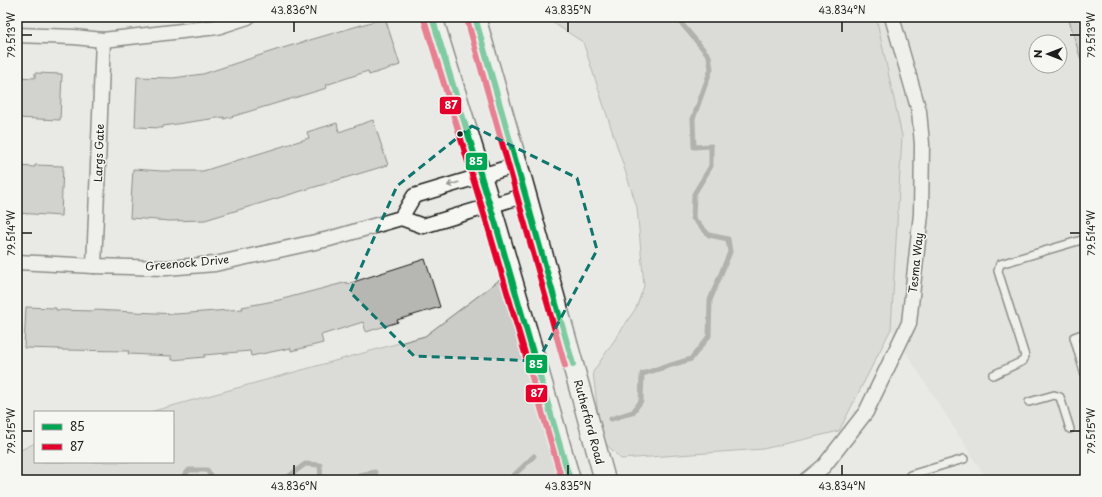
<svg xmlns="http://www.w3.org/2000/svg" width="1102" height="497" font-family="'Playpen Sans',sans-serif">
<rect width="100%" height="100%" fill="#e9e9e5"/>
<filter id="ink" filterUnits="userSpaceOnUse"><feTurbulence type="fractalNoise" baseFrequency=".025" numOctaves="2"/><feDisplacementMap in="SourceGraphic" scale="8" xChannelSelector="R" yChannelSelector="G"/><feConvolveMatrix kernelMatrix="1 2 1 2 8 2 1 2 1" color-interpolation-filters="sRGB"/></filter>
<g filter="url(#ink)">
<path fill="#dadad6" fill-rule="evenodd" d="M876 17H1085V480H987L891 329 902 136ZM1036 42H1060V66H1036Z"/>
<g fill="#cbcbc7" stroke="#747472">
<polygon points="544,17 876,17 902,136 891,329 839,431 763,449 621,459 601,439 593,372 636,308 644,286 637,207 583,42"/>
<polygon points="502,278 558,480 17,480 17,452 35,443 35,462 173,462 173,412 150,412 425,336"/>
</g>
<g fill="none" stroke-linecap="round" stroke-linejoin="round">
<g stroke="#6d6d6c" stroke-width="5">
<polyline points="611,419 633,412 641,401 642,374 691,359 709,336 710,300 730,252 728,239 709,235 693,218 694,194 711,166 711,146 694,147 693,119 711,69 709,56 676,17"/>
<polyline points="181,480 189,470 207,470 214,480"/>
<polyline points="284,480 305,464 320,465 321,480"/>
<polyline points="359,480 359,475 375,472 377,480"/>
<polyline points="509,480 534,456"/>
</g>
</g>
<g fill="#b6b6b3" stroke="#1c1c1c">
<polygon points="1068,17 1085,17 1085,63 1082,63"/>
<polygon points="385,18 400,65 369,75 368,71 326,85 327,88 224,119 224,117 163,126 163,128 135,127 137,77 173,78 203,74 276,50"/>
<polygon points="35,73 62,74 60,120 17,118 17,77 35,78"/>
<polygon points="373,120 388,165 205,220 170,221 130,218 133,169 162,171 203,171 309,138 307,132 337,123 339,132"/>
<polygon points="35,165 63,166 61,216 17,213 17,166 35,167"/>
<polygon points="425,259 440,307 397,320 398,322 366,332 363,322 321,335 323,343 291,351 291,348 251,356 250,351 204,355 205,357 172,360 172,356 128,354 129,351 59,350 59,349 24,348 26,307 56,308 56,310 94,311 94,310 176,314 243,309 242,307 279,300 347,282 347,284"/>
</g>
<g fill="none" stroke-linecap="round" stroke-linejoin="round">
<g stroke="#1c1c1c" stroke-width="10">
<g id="lane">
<polyline points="1085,333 1074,337 1085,375"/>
<polyline points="993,375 1023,361 1025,356 998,271 1000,264 1085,239"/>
<polyline points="1029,402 1054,395 1060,397 1070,429"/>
<polyline points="910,475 964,459"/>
</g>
</g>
<g stroke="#1c1c1c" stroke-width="17">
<g id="street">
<polyline points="17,35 74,37 103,40 217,27 248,17"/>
<polyline points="401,218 414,196 517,165"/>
<polyline points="17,262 94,266 166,268 215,264 329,239 401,218 423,226 526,195"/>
<polyline points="94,266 103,40"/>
<polyline points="807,480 824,466 866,412 909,323 921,214 922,144 919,111 892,17"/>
</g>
</g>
<g stroke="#1c1c1c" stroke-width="23">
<g id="secondary">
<polyline points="432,17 496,225 570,480"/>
<polyline points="475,17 522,181 605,480"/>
</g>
</g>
<use href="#lane" stroke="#f6f6f2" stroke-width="7"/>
<use href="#street" stroke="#f6f6f2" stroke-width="14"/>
<use href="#secondary" stroke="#f6f6f2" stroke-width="20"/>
<g stroke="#f6f6f2" stroke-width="9">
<g id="bus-1">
<polyline points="432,17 496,225 570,480"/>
<polyline points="475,17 573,364"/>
</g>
</g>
<g stroke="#f6f6f2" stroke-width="9">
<g id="bus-2">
<polyline points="424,19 488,227 562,480"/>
<polyline points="467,19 565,366"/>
</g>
</g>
<use href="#bus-1" stroke="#00a651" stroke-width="6"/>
<use href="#bus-2" stroke="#e4002b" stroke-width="6"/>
</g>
<defs><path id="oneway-shaft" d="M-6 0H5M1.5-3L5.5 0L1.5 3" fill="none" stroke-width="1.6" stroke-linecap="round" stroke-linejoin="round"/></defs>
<use stroke="#949492" href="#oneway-shaft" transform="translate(453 184) rotate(163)"/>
</g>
<path d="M0 0H1102V497H0ZM472 126 577 178 597 250 538 361 414 356 350 292 397 186Z" fill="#e9e9e5" fill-opacity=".55" fill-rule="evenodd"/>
<path fill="none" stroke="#0f766e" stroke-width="3" stroke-dasharray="8 5" stroke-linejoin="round" d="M472 126 577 178 597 250 538 361 414 356 350 292 397 186Z"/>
<path fill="none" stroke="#1c1c1c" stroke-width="1.5" d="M294 22V32M568 22V32M842 22V32M22 35H32M1070 35H1080M22 233H32M1070 233H1080M22 431H32M1070 431H1080M294 465V475M568 465V475M842 465V475"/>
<circle fill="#1c1c1c" stroke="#f6f6f2" stroke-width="1.5" cx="460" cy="134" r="3.5"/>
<g text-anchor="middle" stroke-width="3" stroke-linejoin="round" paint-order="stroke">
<g font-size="11" fill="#1c1c1c" stroke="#f6f6f2">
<text transform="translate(99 153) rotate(-88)" y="4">Largs Gate</text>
<text transform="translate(187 263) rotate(-5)" y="4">Greenock Drive</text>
<text transform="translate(916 263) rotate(-84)" y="4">Tesma Way</text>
<text transform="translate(589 422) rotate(75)" y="4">Rutherford Road</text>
</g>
</g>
<g stroke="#f6f6f2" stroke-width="1.5">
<rect x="439" y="96" width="23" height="19" rx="4" fill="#e4002b"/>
<rect x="465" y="152" width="23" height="19" rx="4" fill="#00a651"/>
<rect x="525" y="354" width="23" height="20" rx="4" fill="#00a651"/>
<rect x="525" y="384" width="23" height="19" rx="4" fill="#e4002b"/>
</g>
<g font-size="11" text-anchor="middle" font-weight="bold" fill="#fff">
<text x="451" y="109">87</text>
<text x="476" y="165">85</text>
<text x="536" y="368">85</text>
<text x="537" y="397">87</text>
</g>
<rect width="1102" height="497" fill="none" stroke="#f6f6f2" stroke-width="44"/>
<rect x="34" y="411" width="140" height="52" fill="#f6f6f2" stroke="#9f9f9c"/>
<rect x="42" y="424" width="20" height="6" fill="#00a651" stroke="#9f9f9c"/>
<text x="70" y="431" font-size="12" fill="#1c1c1c">85</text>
<rect x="42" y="444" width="20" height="6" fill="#e4002b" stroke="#9f9f9c"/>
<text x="70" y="451" font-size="12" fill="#1c1c1c">87</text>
<g transform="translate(1048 54) rotate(270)"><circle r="19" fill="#f6f6f2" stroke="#9f9f9c"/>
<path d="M0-3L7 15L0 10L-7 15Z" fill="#1c1c1c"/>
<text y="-6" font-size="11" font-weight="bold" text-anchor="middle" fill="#1c1c1c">N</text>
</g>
<rect x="22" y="22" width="1058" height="453" fill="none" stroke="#1c1c1c" stroke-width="1.5"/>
<g font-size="10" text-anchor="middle" fill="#1c1c1c">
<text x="294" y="14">43.836°N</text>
<text x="568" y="14">43.835°N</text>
<text x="842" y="14">43.834°N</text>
<text transform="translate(1091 35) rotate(-90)" y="4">79.513°W</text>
<text transform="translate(11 35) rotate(-90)" y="4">79.513°W</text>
<text transform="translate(1091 233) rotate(-90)" y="4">79.514°W</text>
<text transform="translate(11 233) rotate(-90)" y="4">79.514°W</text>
<text transform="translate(1091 431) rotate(-90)" y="4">79.515°W</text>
<text transform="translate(11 431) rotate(-90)" y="4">79.515°W</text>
<text x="294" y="490">43.836°N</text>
<text x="568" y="490">43.835°N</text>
<text x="842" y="490">43.834°N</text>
</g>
</svg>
